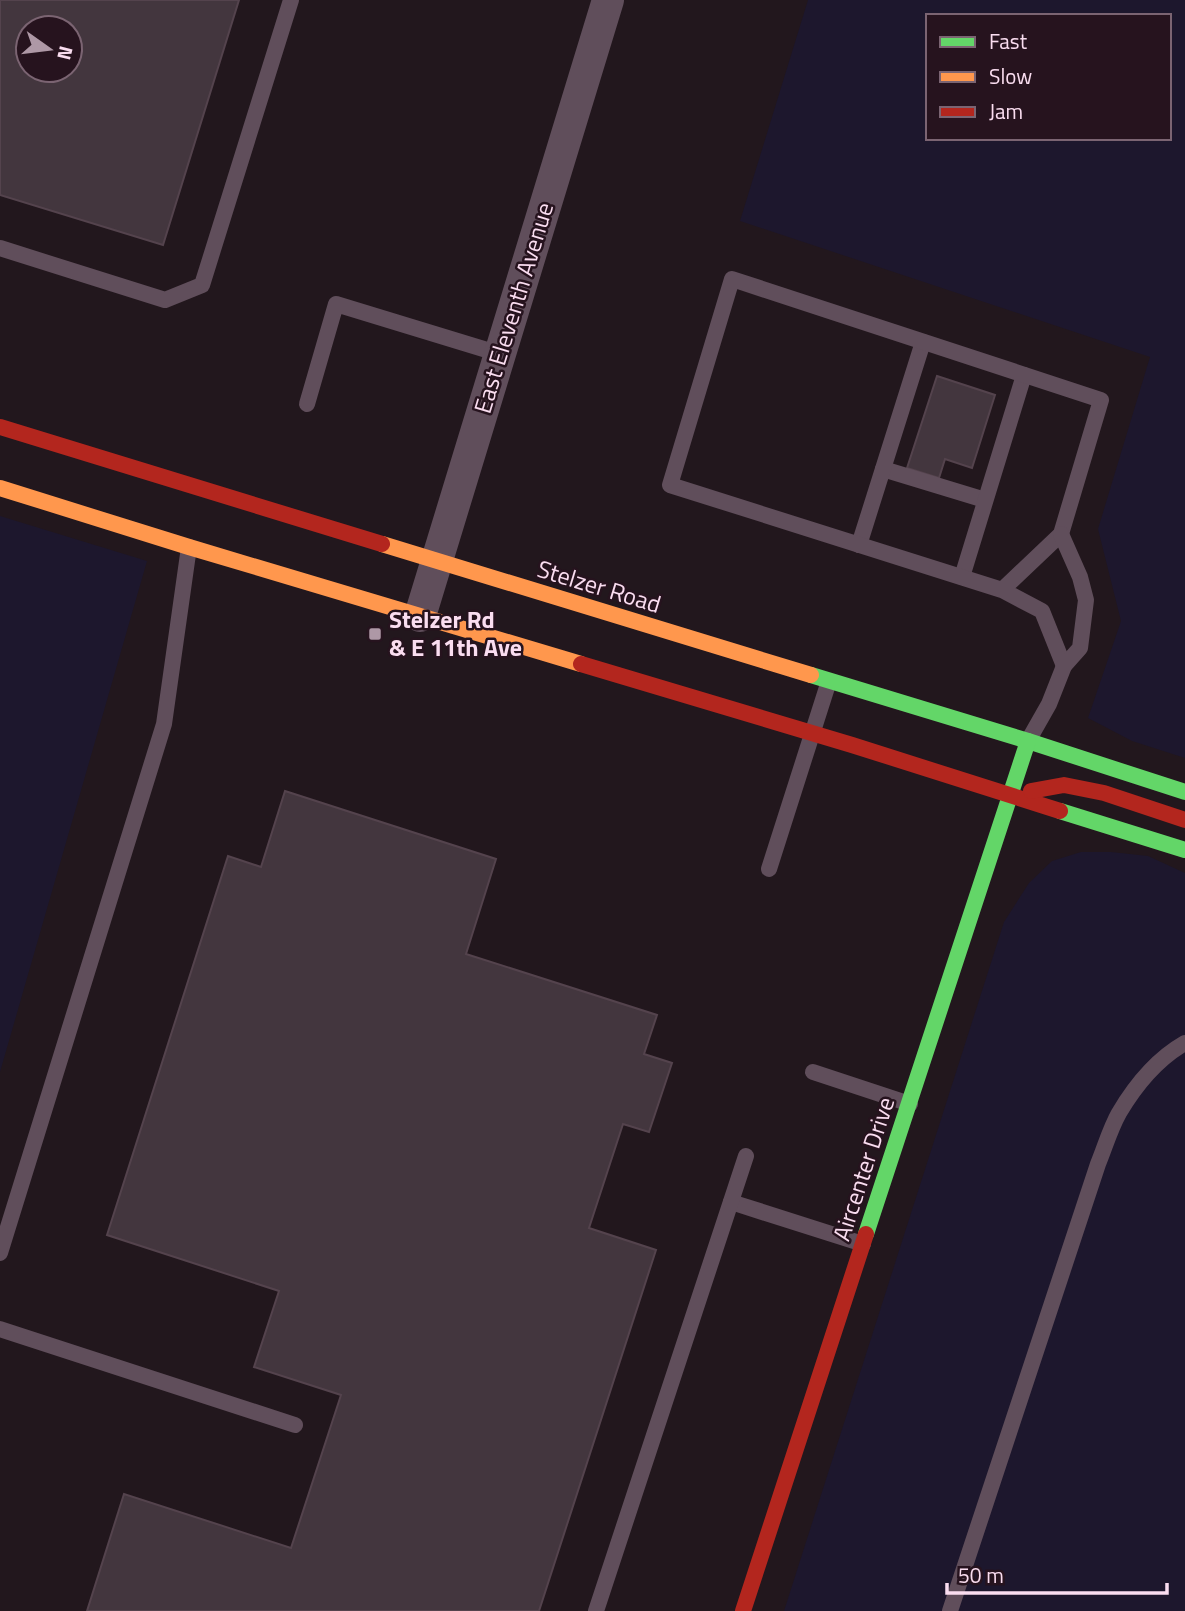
<svg xmlns="http://www.w3.org/2000/svg" width="1185" height="1611" font-family="'Titillium Web',sans-serif">
<rect width="100%" height="100%" fill="#22171d"/>
<g fill="#1d172d" fill-rule="evenodd">
<path d="M808 0H1185V758L1132 741 1088 718 1121 621 1098 529 1150 357 740 221ZM928 16H1169V138H928Z"/>
<polygon points="0,516 147,561 0,1072"/>
<polygon points="1081,852 1111,852 1148,856 1185,873 1185,1611 784,1611 1004,922 1029,883 1052,861"/>
</g>
<g fill="#43363e" stroke="#54434d" stroke-width="2" fill-rule="evenodd">
<path d="M0 0H239L163 245 0 195ZM28 28H70V70H28Z"/>
<polygon points="937,376 995,395 972,468 945,459 939,478 907,468"/>
<polygon points="285,791 496,859 466,954 657,1015 644,1054 672,1063 649,1132 623,1124 589,1228 656,1250 539,1611 87,1611 124,1494 291,1548 341,1395 254,1367 279,1291 107,1235 228,856 261,867"/>
</g>
<g fill="none" stroke-linecap="round" stroke-linejoin="round">
<g stroke="#604e5b" stroke-width="16">
<polyline points="0,248 165,300 202,285 291,0"/>
<polyline points="307,404 336,304 500,354"/>
<polyline points="883,469 985,500"/>
<polyline points="859,545 923,342"/>
<polyline points="962,577 1024,375"/>
<polyline points="1002,590 1061,534 1101,400 732,279 670,485 1002,590 1042,611 1064,666"/>
<polyline points="1028,741 1049,704 1064,666 1080,648 1086,600 1080,577 1061,534"/>
<polyline points="769,869 829,681"/>
<polyline points="813,1072 910,1104"/>
<polyline points="731,1202 863,1244"/>
<polyline points="0,1253 164,724 189,547"/>
<polyline points="0,1329 295,1425"/>
<polyline points="596,1611 746,1156"/>
<path d="M950 1611 1098 1164C1105 1147 1110 1129 1119 1113 1135 1086 1157 1059 1185 1043"/>
</g>
<polyline stroke="#604e5b" stroke-width="32" points="420,616 608,0"/>
<g stroke="#63d668" stroke-width="16">
<polyline points="811,675 1028,741 1185,792"/>
<polyline points="1060,811 1185,850"/>
<polyline points="866,1234 1028,741"/>
</g>
<g stroke="#ff974d" stroke-width="16">
<polyline points="0,488 189,547 581,664"/>
<polyline points="382,544 811,675"/>
</g>
<g stroke="#b3261e" stroke-width="16">
<polyline points="0,427 382,544"/>
<polyline points="581,664 852,745 1060,811"/>
<polyline points="1031,791 1064,785 1104,793 1185,820"/>
<polyline points="743,1611 866,1234"/>
</g>
</g>
<rect fill="#ae98a6" stroke="#26131e" stroke-width="2.5" x="368" y="627" width="14" height="14" rx="3.5"/>
<g text-anchor="middle" stroke-width="5" stroke-linejoin="round" paint-order="stroke">
<g font-size="24" fill="#faddf0" stroke="#26131e">
<text transform="translate(514 308) rotate(-73)" y="8">East Eleventh Avenue</text>
<text transform="translate(599 587) rotate(17)" y="8">Stelzer Road</text>
<text transform="translate(864 1169) rotate(-72)" y="8">Aircenter Drive</text>
</g>
<g font-size="24" font-weight="bold" fill="#faddf0" stroke="#26131e" text-anchor="start">
<text x="389" y="628">Stelzer Rd<tspan x="389" dy="28">&amp; E 11th Ave</tspan></text>
</g>
</g>
<rect x="926" y="14" width="245" height="126" fill="#26131e" stroke="#7b6472" stroke-width="2"/>
<rect x="940" y="37" width="35" height="10" fill="#63d668" stroke="#7b6472" stroke-width="2"/>
<text x="989" y="49" font-size="21" fill="#faddf0">Fast</text>
<rect x="940" y="72" width="35" height="10" fill="#ff974d" stroke="#7b6472" stroke-width="2"/>
<text x="989" y="84" font-size="21" fill="#faddf0">Slow</text>
<rect x="940" y="107" width="35" height="10" fill="#b3261e" stroke="#7b6472" stroke-width="2"/>
<text x="989" y="119" font-size="21" fill="#faddf0">Jam</text>
<g transform="translate(49 49) rotate(104)"><circle r="33" fill="#26131e" stroke="#7b6472" stroke-width="2"/>
<path d="M0-5L12 26L0 18L-12 26Z" fill="#ae98a6"/>
<text y="-10" font-size="19" font-weight="bold" text-anchor="middle" fill="#faddf0">N</text>
</g>
<path d="M947 1583v10h220v-10" fill="none" stroke="#faddf0" stroke-width="3.5"/>
<text x="958" y="1583" font-size="21" fill="#faddf0" stroke="#26131e" stroke-width="5" paint-order="stroke">50 m</text>
</svg>
